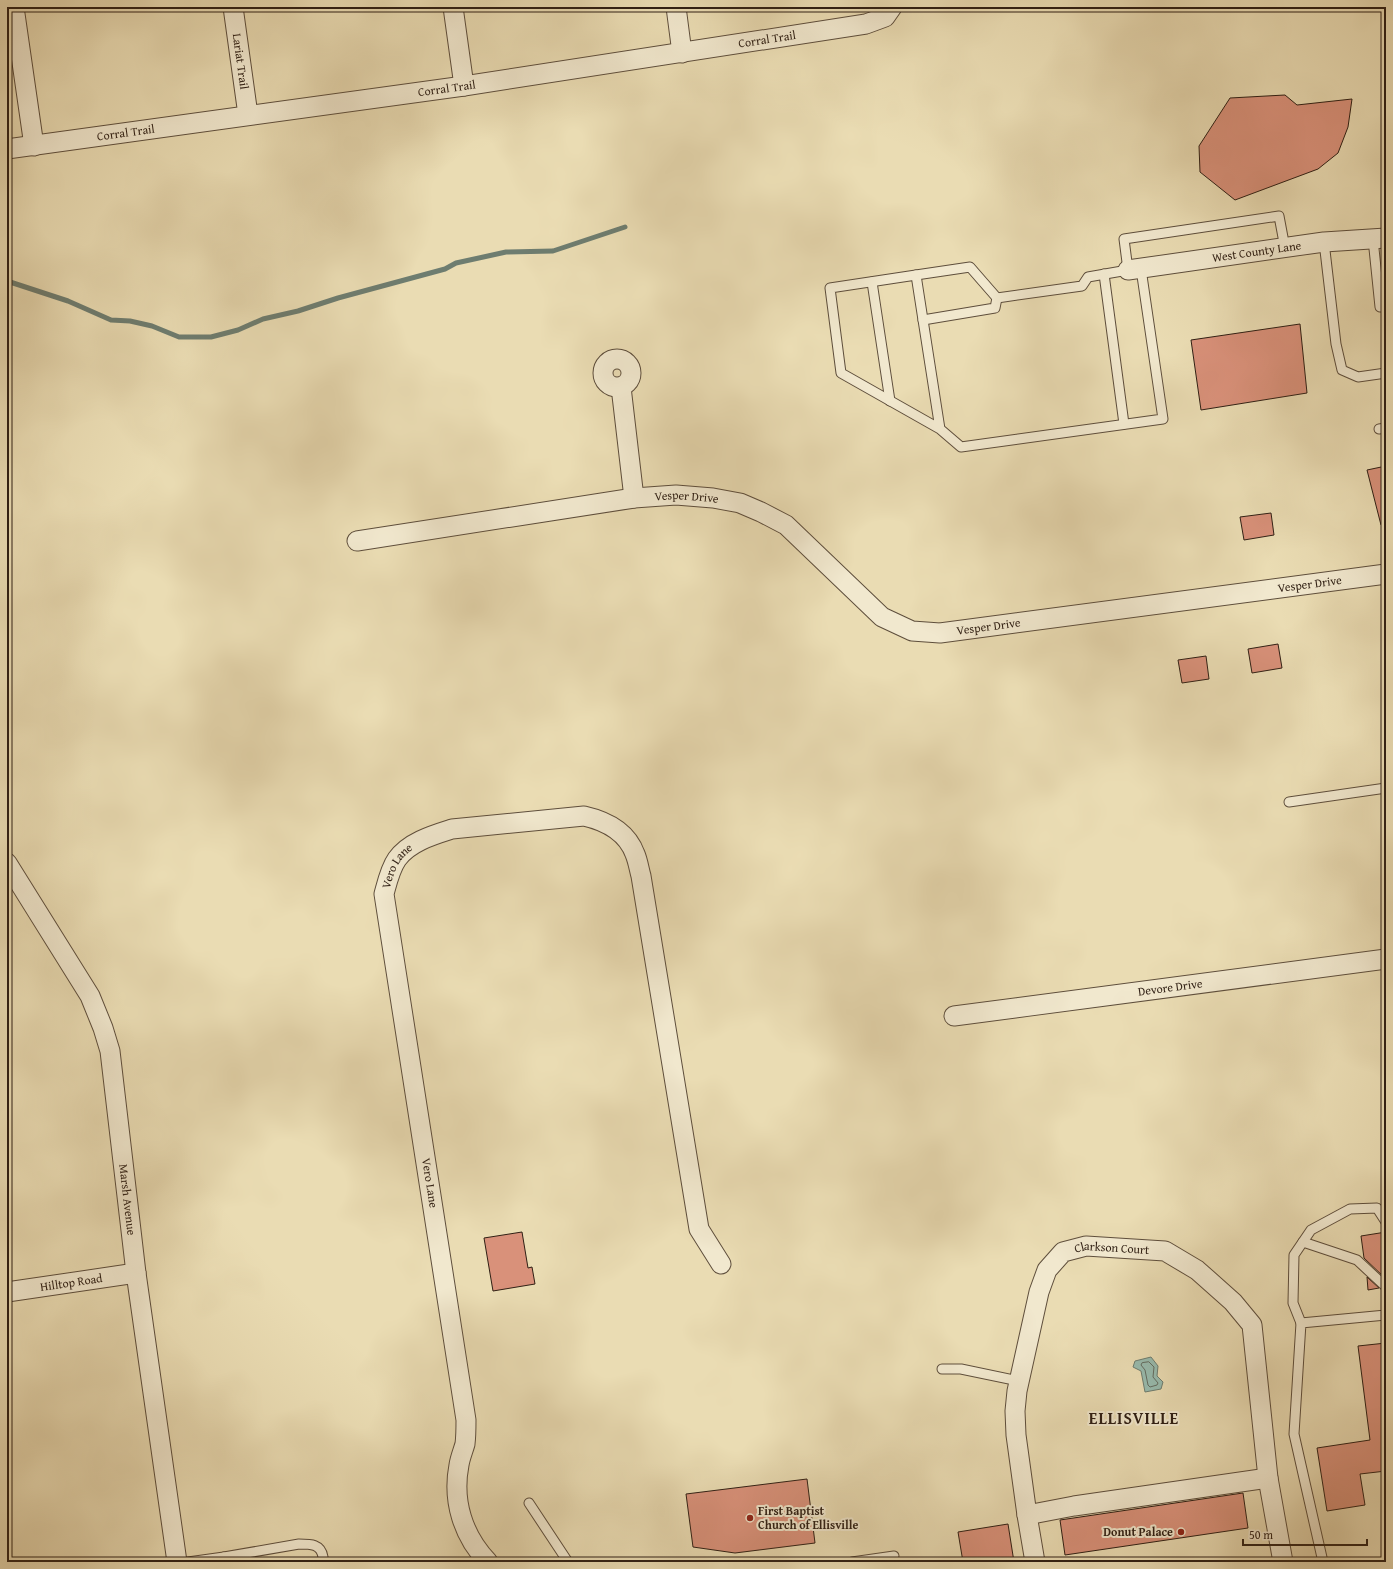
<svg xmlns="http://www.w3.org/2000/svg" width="1393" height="1569" font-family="'Gentium Book Plus',serif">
<rect width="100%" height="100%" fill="#eadcb3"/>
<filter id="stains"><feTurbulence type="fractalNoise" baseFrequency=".005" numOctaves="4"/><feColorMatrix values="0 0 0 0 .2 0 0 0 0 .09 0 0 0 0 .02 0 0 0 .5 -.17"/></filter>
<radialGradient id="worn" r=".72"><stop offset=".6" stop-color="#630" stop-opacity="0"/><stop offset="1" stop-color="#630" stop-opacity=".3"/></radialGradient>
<polygon fill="#98bbae" stroke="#6e7d70" points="1151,1357 1158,1366 1157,1376 1163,1382 1161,1389 1145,1392 1141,1371 1133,1367 1135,1361"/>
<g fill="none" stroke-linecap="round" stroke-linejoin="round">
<polygon stroke="#646d61" stroke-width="1" points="1149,1362 1154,1367 1153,1377 1158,1383 1157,1385 1150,1387 1148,1385 1145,1370 1141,1365 1142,1363"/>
<polyline stroke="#6e7d70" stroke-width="5" points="7,281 68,301 111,320 130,321 152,326 179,337 211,337 238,330 263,319 298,311 338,298 445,269 456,263 506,252 553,251 625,227"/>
</g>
<g fill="#d9917a" stroke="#2f1f14">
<polygon points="1285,95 1297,105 1352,99 1348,127 1338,153 1318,169 1235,200 1200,172 1199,146 1230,98"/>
<polygon points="1300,324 1307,393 1201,410 1191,340"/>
<polygon points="1386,466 1386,524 1381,525 1367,470"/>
<polygon points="1271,513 1274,535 1244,540 1240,517"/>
<polygon points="1278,644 1282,668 1252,673 1248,649"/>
<polygon points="1206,656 1209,679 1182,683 1178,660"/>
<polygon points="522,1232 528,1268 532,1267 535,1284 493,1291 484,1238"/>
<polygon points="1386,1232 1386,1279 1364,1258 1361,1236"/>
<polygon points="1367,1277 1379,1288 1368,1290"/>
<polygon points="1386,1343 1386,1471 1360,1474 1365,1505 1327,1511 1317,1448 1370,1440 1358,1346"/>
<polygon points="807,1479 815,1543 735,1553 693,1547 686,1494"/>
<polygon points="1243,1493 1248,1528 1065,1555 1060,1520"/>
<polygon points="1008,1524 1014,1562 963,1562 958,1532"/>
</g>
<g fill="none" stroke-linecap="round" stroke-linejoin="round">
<g stroke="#5e4e3c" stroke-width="11">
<g id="lane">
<polyline points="1373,239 1380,307 1386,306"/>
<polyline points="1324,242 1336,344 1342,370 1358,377 1386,373"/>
<polyline points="1104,274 1124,424"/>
<polyline points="916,275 970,267 997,298"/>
<polyline points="872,282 890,401"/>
<polyline points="997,298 1082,286 1088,277 1128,270 1124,239 1279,216 1285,248"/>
<polyline points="923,320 995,308 997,298"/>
<polyline points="940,429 916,275 830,288 841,373 940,429 961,447 1163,419 1141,269"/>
<polyline points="1379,429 1386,428"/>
<polyline points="1289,802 1386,788"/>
<polyline points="1303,1242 1357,1260 1386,1287"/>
<polyline points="1301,1323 1293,1303 1294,1255 1311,1230 1350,1209 1377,1208 1386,1222"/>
<polyline points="942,1369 961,1369 1019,1381"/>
<polyline points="529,1503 568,1562"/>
<path d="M224 1557 299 1544C311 1544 321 1544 323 1557"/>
<polyline points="188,1562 224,1557 224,1562"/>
<polyline points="852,1562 894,1556"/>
<polyline points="1323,1562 1294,1434 1301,1323 1386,1315"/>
</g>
</g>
<g stroke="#5e4e3c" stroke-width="21">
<g id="street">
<polyline points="14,7 34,146"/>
<path id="s1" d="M233 7 248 115"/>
<polyline points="453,7 464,86"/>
<polyline points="676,7 682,53"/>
<path id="s2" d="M7 149 464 86 866 24 885 17 892 7"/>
<path id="s3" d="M1128 270 1324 242 1386 238"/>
<circle cx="617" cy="373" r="14"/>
<polyline points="621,387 634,498"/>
<path id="s4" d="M357 541 634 498 676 495 713 498 740 503 761 512 786 525 882 617 912 631 940 633 1386 574"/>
<path id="s5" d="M7 863 90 996 103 1028 110 1051 136 1273 177 1562"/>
<path id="s6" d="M954 1016 1386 959"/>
<path id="s7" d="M7 1292 136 1273"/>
<polyline points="1027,1515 1074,1506 1268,1478"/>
<path id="s8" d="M488 1562C463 1536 452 1501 459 1465 460 1458 463 1451 465 1444 466 1436 466 1428 466 1420L384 894C387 883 390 869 397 859 409 842 433 835 452 829L584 816C606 821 627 832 635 854 638 861 639 869 641 876L699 1229 721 1264"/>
<path id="s9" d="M1035 1562 1027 1515 1016 1435 1015 1411 1017 1391 1039 1292 1047 1270 1063 1252 1086 1246 1165 1251 1197 1270 1233 1302 1252 1325 1268 1478 1283 1562"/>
</g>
</g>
<use href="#lane" stroke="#f1e8ce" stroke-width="9"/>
<use href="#street" stroke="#f1e8ce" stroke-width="19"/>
</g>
<g fill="#8f2418" stroke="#f1e8ce" stroke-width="1.5">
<circle cx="750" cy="1518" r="4"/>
<circle cx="1181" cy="1532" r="4"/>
</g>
<g text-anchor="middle" stroke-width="4" stroke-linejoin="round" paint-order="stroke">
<g font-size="12" fill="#2f1f14" stroke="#f1e8ce">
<text dy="4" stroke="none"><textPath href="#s2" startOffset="768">Corral Trail</textPath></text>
<text dy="4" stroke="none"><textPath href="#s1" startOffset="55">Lariat Trail</textPath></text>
<text dy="4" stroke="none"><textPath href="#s2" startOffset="444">Corral Trail</textPath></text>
<text dy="4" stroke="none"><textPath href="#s2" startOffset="120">Corral Trail</textPath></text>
<text dy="4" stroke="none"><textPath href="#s3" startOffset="130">West County Lane</textPath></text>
<text dy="4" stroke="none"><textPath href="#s4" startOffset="333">Vesper Drive</textPath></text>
<text dy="4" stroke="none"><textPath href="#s4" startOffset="1005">Vesper Drive</textPath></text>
<text dy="4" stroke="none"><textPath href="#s4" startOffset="681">Vesper Drive</textPath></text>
<text dy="4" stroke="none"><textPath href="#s8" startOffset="715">Vero Lane</textPath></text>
<text dy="4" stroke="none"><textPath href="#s6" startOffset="218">Devore Drive</textPath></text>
<text transform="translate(430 1183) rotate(81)" y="4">Vero Lane</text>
<text dy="4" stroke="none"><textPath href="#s5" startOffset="365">Marsh Avenue</textPath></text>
<text dy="4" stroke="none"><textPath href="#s9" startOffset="371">Clarkson Court</textPath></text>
<text dy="4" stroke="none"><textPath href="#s7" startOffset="65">Hilltop Road</textPath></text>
</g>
<g font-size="12" font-weight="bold" fill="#2f1f14" stroke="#f1e8ce" text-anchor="start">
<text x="758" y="1515">First Baptist<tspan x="758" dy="14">Church of Ellisville</tspan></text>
<text x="1173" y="1536" text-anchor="end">Donut Palace</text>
</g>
<g font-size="16" font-weight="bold" letter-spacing="1" fill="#2f1f14" stroke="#f1e8ce">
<text x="1134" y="1424">ELLISVILLE</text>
</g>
</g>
<rect width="1393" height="1569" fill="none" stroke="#eadcb3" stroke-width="24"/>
<rect x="8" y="8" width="1377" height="1553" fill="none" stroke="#2f1f14" stroke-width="2"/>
<rect x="12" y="12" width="1369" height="1545" fill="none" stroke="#2f1f14"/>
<path d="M1243 1539v6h124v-6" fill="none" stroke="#2f1f14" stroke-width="2"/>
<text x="1249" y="1539" font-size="12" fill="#2f1f14" stroke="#f1e8ce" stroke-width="3" paint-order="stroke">50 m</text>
<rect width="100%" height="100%" filter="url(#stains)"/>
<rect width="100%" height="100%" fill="url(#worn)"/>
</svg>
